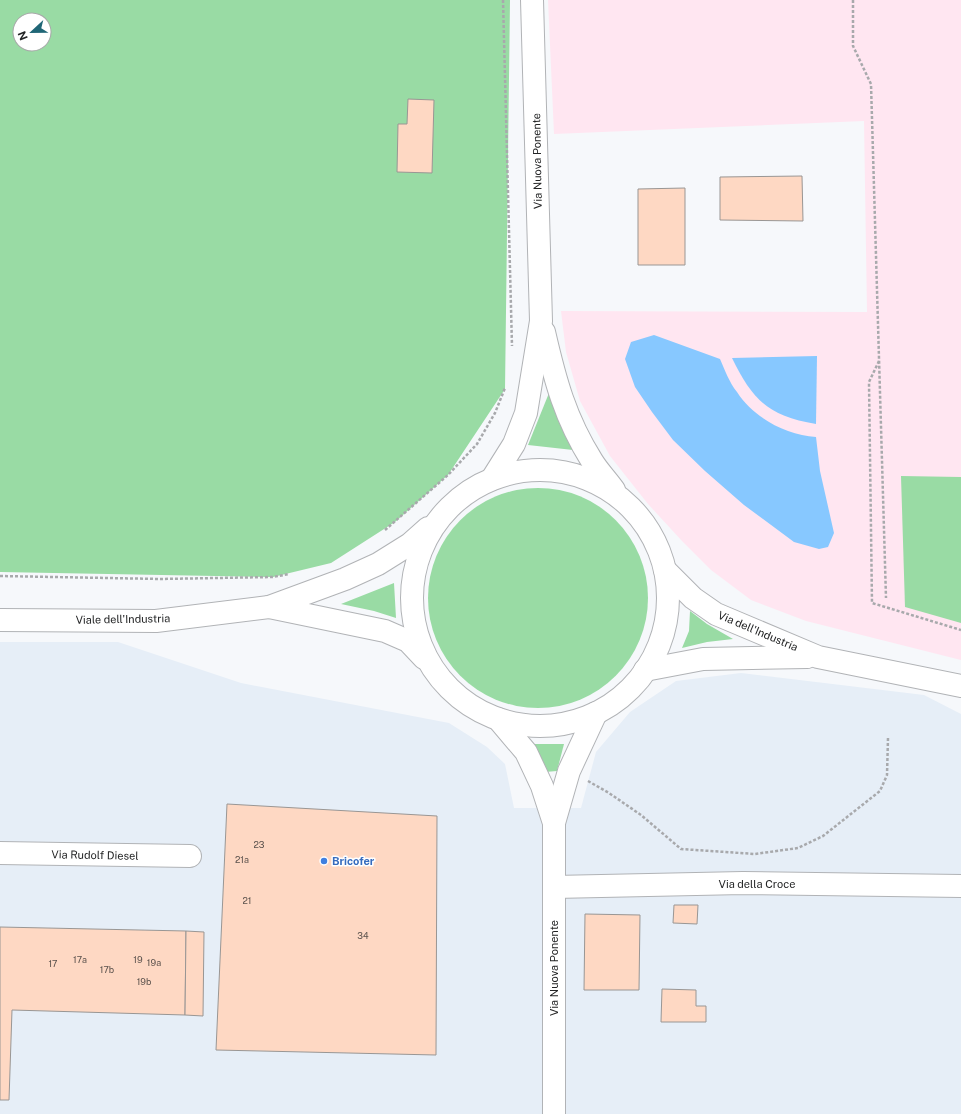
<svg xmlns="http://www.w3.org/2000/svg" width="961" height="1114" font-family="'Public Sans',sans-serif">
<rect width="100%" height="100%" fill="#f6f8fb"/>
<polygon fill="#ffe6f1" points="548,0 961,0 961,660 806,621 751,600 711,570 682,541 648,504 610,456 580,401 566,352 561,311 867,312 864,121 554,134"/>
<polygon fill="#e6eef7" points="0,642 118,642 241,683 449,723 487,747 505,764 514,808 581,808 596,752 630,712 676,681 741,673 924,695 961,714 961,1114 0,1114"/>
<g fill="#99dba4" fill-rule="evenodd">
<path d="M0 0H510L505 389 448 475 395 522 331 563 273 577 0 572ZM20 20H44V44H20Z"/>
<polygon points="549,393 573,450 528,445"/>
<polygon points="901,476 961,477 961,623 905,607"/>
<circle cx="538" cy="598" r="110"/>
<polygon points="394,583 396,618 374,611 341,604"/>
<polygon points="690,611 707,624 733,639 707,642 682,648 689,631"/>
<polygon points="534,744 564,744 557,771 545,772"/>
</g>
<g fill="#87c8ff">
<path d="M654 335 720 359C725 370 729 382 737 392 754 418 786 435 816 437L820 471 834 533 828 547 819 549 794 542 744 505 705 471 673 440 652 412 635 387 625 359 631 342Z"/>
<path d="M817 356 816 424C769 416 753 401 732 358Z"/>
</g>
<g fill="#fed8c3" stroke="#999694">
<polygon points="408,99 434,100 432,173 397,172 398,124 407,124"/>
<polygon points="802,176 803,221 720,220 720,177"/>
<polygon points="685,188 685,265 638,265 638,189"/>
<polygon points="227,804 437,816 436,1055 216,1050"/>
<polygon points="674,905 698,905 697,924 673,923"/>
<polygon points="585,914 640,915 639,990 584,990"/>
<polygon points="0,927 186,931 185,1015 12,1010 9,1100 0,1100"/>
<polygon points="186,931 204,932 203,1016 185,1015"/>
<polygon points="662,989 696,990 696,1006 706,1006 706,1022 661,1022"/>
</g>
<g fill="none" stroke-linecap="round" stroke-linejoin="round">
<g stroke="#b1b3b6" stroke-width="24">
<g id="minor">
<path d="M544 332C555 380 565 418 592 461 598 471 607 480 614 490"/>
<circle cx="540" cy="598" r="128"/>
<polyline points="492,479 514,444 526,413 541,321 532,0"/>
<polyline points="665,570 693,598 716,614 818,657 961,686"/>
<polyline points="269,607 385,631 408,641 424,658"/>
<polyline points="0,620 156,621 269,607 345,579 378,564 410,544 428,528"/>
<polyline points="645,670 703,659 807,657"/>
<polyline points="498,719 526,752 542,786 554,823"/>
<polyline points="0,853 190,856"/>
<polyline points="554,887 743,883 961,886"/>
<polyline points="554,1114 554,823 569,771 596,713"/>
</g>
</g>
<g stroke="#a8a9ac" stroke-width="2.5" stroke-dasharray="3 2" stroke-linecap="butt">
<polyline points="503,0 512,346"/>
<polyline points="853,0 853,46 871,84 886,598"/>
<polyline points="879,361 869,382 872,603 961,630"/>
<polyline points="385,530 448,475 477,444 495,413 505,388"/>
<polyline points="0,576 160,579 273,577 289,574"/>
<polyline points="588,781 609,793 641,815 681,849 755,854 798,848 823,836 880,791 887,775 888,738"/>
</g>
<use href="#minor" stroke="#fff" stroke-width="22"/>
</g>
<circle fill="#3f7fe0" stroke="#fff" stroke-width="1.5" cx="324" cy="861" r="4"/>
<g text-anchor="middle" stroke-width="3" stroke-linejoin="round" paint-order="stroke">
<g font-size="9" fill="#5a514c">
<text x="259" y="848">23</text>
<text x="242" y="863">21a</text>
<text x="247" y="904">21</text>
<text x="363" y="939">34</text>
<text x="80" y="963">17a</text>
<text x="138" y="963">19</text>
<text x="154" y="966">19a</text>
<text x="53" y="967">17</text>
<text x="107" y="973">17b</text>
<text x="144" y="985">19b</text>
</g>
<g font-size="11" fill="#232425" stroke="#fff">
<text transform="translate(537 161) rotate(-91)" y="4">Via Nuova Ponente</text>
<text transform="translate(123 619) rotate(-1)" y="4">Viale dell'Industria</text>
<text transform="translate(758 631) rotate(23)" y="4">Via dell'Industria</text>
<text transform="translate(95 855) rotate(1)" y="4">Via Rudolf Diesel</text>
<text x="757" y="888">Via della Croce</text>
<text transform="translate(554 968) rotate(-90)" y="4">Via Nuova Ponente</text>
</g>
<g font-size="11" font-weight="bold" fill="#366cbe" stroke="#fff" text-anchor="start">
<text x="332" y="865">Bricofer</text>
</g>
</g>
<g transform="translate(32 32) rotate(248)"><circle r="19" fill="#ffffff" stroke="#a7a7a8"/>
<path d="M0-3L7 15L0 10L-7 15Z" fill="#206676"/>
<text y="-6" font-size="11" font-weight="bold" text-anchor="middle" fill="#232425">N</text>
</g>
</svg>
